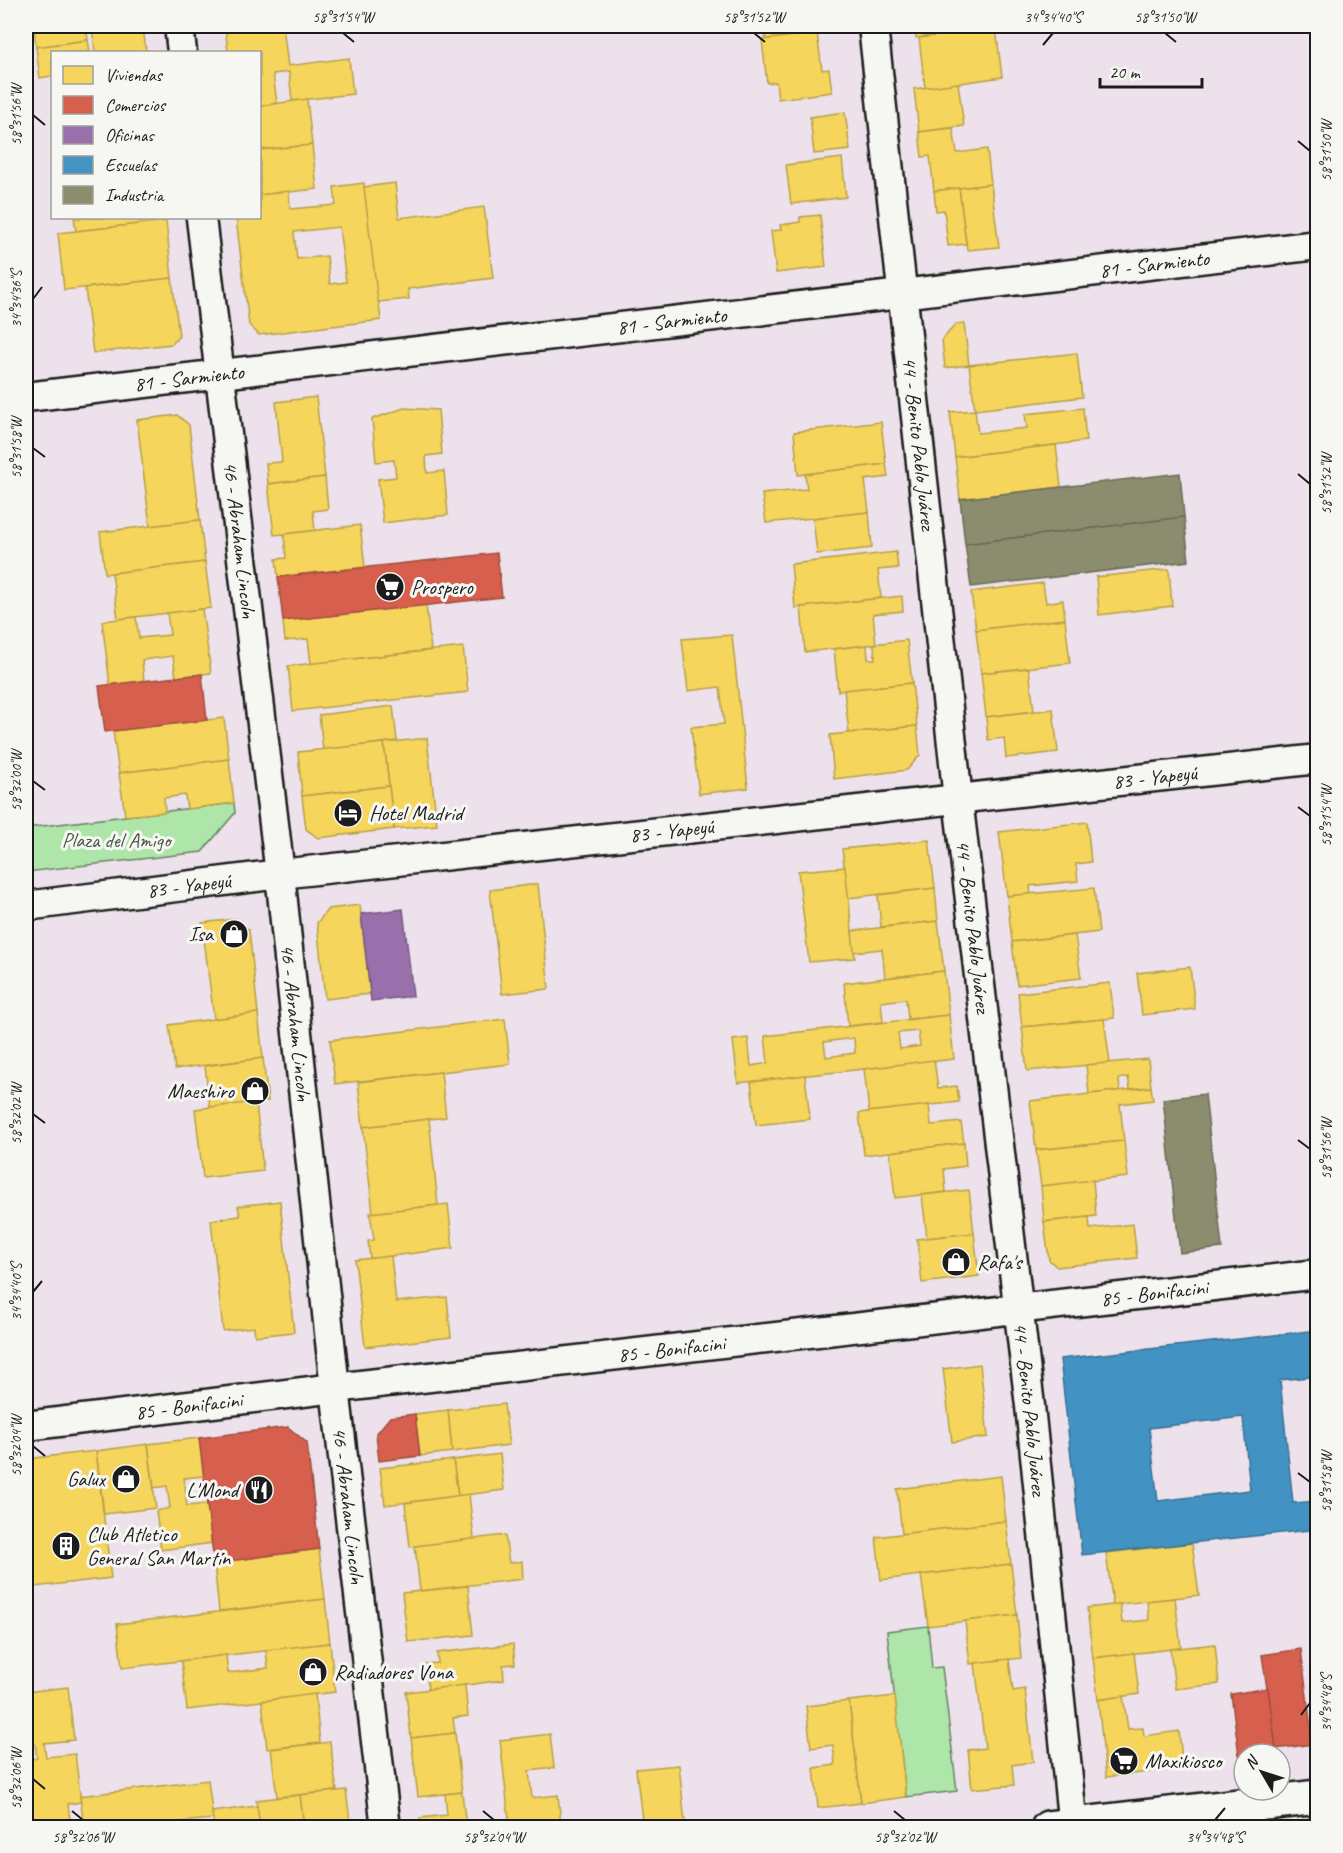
<svg xmlns="http://www.w3.org/2000/svg" width="1343" height="1853" font-family="Caveat,sans-serif">
<rect width="100%" height="100%" fill="#ede2ec"/>
<filter id="ink" filterUnits="userSpaceOnUse"><feTurbulence type="fractalNoise" baseFrequency=".0167" numOctaves="2"/><feDisplacementMap in="SourceGraphic" scale="12" xChannelSelector="R" yChannelSelector="G"/><feConvolveMatrix kernelMatrix="1 2 1 2 8 2 1 2 1" color-interpolation-filters="sRGB"/></filter>
<g filter="url(#ink)">
<g fill="#aee6aa" stroke="#658163" stroke-width="1.5">
<polygon points="234,803 235,813 202,852 26,872 26,828"/>
<polygon points="928,1626 932,1668 942,1667 957,1791 906,1797 887,1631"/>
</g>
<g fill="#f6d55c" stroke="#b59e49" stroke-width="1.5" fill-rule="evenodd">
<polygon points="34,26 86,26 88,40 36,47"/>
<polygon points="92,26 143,26 146,52 95,52"/>
<polygon points="225,26 283,26 288,66 349,58 353,94 292,101 289,72 273,74 277,103 260,106 260,52 228,52"/>
<polygon points="764,26 828,26 829,31 766,40"/>
<polygon points="915,26 977,26 978,30 916,38"/>
<polygon points="996,28 1002,77 925,88 919,38"/>
<polygon points="817,33 822,70 829,69 832,92 778,99 776,82 767,83 762,40"/>
<polygon points="88,40 90,52 52,52 52,76 40,78 36,47"/>
<polygon points="958,83 964,126 919,132 914,89"/>
<polygon points="307,99 312,145 260,150 260,106"/>
<polygon points="845,112 850,150 814,154 810,117"/>
<polygon points="953,128 957,153 987,149 991,184 934,191 930,156 922,157 919,132"/>
<polygon points="312,145 317,189 260,195 260,150"/>
<polygon points="842,158 846,197 791,204 786,165"/>
<path d="M364 183 381 320 259 335 249 325 236 218H260V195L289 191 290 209 336 205 334 187ZM339 227 346 282 330 284 327 256 297 259 294 232Z"/>
<polygon points="395,183 399,218 484,207 493,278 408,289 409,299 378,302 364,187"/>
<polygon points="991,184 999,247 967,250 959,188"/>
<polygon points="959,188 966,244 948,246 944,210 936,211 934,191"/>
<polygon points="820,215 826,267 776,273 771,231 781,230 780,225 800,222 800,217"/>
<polygon points="74,218 140,218 141,224 76,231"/>
<polygon points="166,221 172,278 64,290 58,233"/>
<polygon points="172,278 179,336 172,344 93,353 85,288"/>
<polygon points="964,323 969,365 945,368 942,340 956,324"/>
<polygon points="1077,353 1082,397 975,410 969,365"/>
<polygon points="316,397 325,477 268,484 266,463 282,462 276,402"/>
<polygon points="404,408 438,410 442,454 426,456 427,473 444,471 448,515 383,523 378,479 396,477 394,460 376,462 372,419"/>
<polygon points="1083,408 1086,441 955,457 950,412 975,410 978,433 1027,428 1025,414"/>
<polygon points="177,415 189,425 200,520 150,526 137,420"/>
<polygon points="881,422 886,464 798,475 794,432"/>
<polygon points="1056,445 1061,487 960,499 955,457"/>
<polygon points="886,464 888,477 865,480 869,512 766,523 762,494 807,489 805,474"/>
<polygon points="325,477 328,509 313,511 315,531 274,535 268,484"/>
<polygon points="869,512 872,548 817,554 813,518"/>
<polygon points="200,520 205,562 105,574 100,532"/>
<polygon points="360,525 365,567 278,577 276,559 286,558 284,534"/>
<polygon points="896,552 898,568 878,570 881,598 795,608 791,564"/>
<polygon points="205,562 211,608 118,619 112,573"/>
<polygon points="1169,569 1172,606 1099,615 1096,577"/>
<polygon points="1043,583 1046,603 1063,600 1065,619 976,630 971,592"/>
<polygon points="902,596 903,611 873,614 876,644 805,652 801,607"/>
<polygon points="426,605 431,650 311,664 308,639 285,641 283,621"/>
<polygon points="202,609 211,673 176,677 173,656 142,660 144,681 110,685 102,621 136,617 139,638 170,635 167,613"/>
<polygon points="1065,619 1070,663 981,673 976,630"/>
<polygon points="732,635 748,788 699,794 691,727 724,724 720,687 688,691 682,639"/>
<polygon points="907,640 912,683 838,691 834,649 867,645 868,659 875,659 874,644"/>
<polygon points="463,647 468,692 293,711 288,666"/>
<polygon points="1029,668 1034,711 986,717 981,673"/>
<polygon points="912,683 917,726 849,733 844,690"/>
<polygon points="393,706 397,741 323,750 319,715"/>
<polygon points="1053,709 1058,752 1006,758 1004,738 988,740 986,717"/>
<polygon points="224,718 229,759 119,773 113,731"/>
<polygon points="917,726 920,755 907,770 834,779 830,735"/>
<polygon points="427,738 437,825 394,829 384,743"/>
<polygon points="384,743 389,786 302,796 298,752"/>
<polygon points="229,759 234,803 187,809 185,795 164,798 165,812 125,816 119,773"/>
<polygon points="389,786 394,829 318,838 306,829 302,796"/>
<polygon points="1087,822 1091,862 1076,864 1078,881 1030,886 1031,894 1007,896 999,832"/>
<polygon points="929,840 935,888 848,898 842,849"/>
<polygon points="845,867 855,958 809,962 798,871"/>
<polygon points="538,884 549,989 502,994 490,890"/>
<polygon points="935,888 938,921 881,927 878,895"/>
<polygon points="1094,888 1099,932 1012,942 1007,896"/>
<polygon points="360,905 370,994 325,999 317,923 328,909"/>
<polygon points="235,919 249,930 258,1013 214,1019 202,923"/>
<polygon points="938,921 944,971 885,978 882,949 854,952 852,931"/>
<polygon points="1075,935 1081,978 1017,985 1012,942"/>
<polygon points="1190,967 1195,1009 1142,1015 1137,973"/>
<polygon points="944,971 949,1015 908,1019 906,999 881,1002 883,1022 848,1026 844,983"/>
<polygon points="1110,983 1114,1018 1022,1027 1018,993"/>
<polygon points="258,1013 263,1058 175,1069 169,1025"/>
<path d="M949 1015 954 1059 738 1083 733 1040 748 1038 751 1066 768 1063 765 1036ZM918 1031 920 1046 900 1049 898 1033ZM854 1038 855 1053 826 1057 824 1042Z"/>
<polygon points="505,1019 510,1064 335,1084 330,1040"/>
<polygon points="1104,1019 1110,1063 1027,1071 1022,1027"/>
<polygon points="263,1058 268,1101 210,1108 205,1066"/>
<polygon points="1148,1059 1151,1087 1130,1089 1128,1077 1119,1079 1120,1091 1089,1094 1086,1065"/>
<polygon points="934,1060 938,1088 957,1086 959,1102 869,1112 864,1069"/>
<polygon points="441,1072 446,1117 363,1127 358,1082"/>
<polygon points="805,1075 810,1119 756,1125 751,1082"/>
<polygon points="1151,1087 1153,1100 1120,1104 1124,1141 1036,1150 1030,1101"/>
<polygon points="256,1102 263,1171 203,1178 195,1109"/>
<polygon points="929,1105 931,1125 961,1122 964,1143 864,1155 859,1113"/>
<polygon points="429,1119 438,1205 373,1213 363,1127"/>
<polygon points="1124,1141 1128,1177 1041,1186 1036,1150"/>
<polygon points="964,1143 966,1166 944,1169 946,1192 895,1198 890,1152"/>
<polygon points="1093,1180 1096,1216 1044,1222 1041,1186"/>
<polygon points="969,1190 974,1233 927,1238 922,1195"/>
<polygon points="280,1201 294,1332 255,1336 254,1327 223,1331 211,1220 240,1216 238,1206"/>
<polygon points="448,1204 453,1248 370,1259 368,1241 374,1240 370,1213"/>
<polygon points="1089,1217 1090,1229 1133,1224 1137,1258 1057,1267 1049,1260 1044,1222"/>
<polygon points="974,1233 979,1276 922,1283 917,1239"/>
<polygon points="391,1256 396,1302 447,1297 451,1337 365,1347 355,1260"/>
<polygon points="980,1364 988,1437 952,1442 943,1369"/>
<polygon points="504,1404 509,1445 452,1452 448,1410"/>
<polygon points="448,1410 452,1452 420,1456 415,1414"/>
<polygon points="199,1438 204,1476 184,1478 187,1506 207,1504 212,1543 161,1550 156,1511 170,1508 167,1486 154,1488 148,1444"/>
<polygon points="148,1444 156,1508 104,1514 96,1451"/>
<polygon points="96,1451 111,1578 26,1588 26,1459"/>
<polygon points="500,1454 504,1490 458,1496 453,1460"/>
<polygon points="453,1460 458,1496 385,1505 380,1468"/>
<polygon points="1001,1476 1006,1521 902,1534 897,1489"/>
<polygon points="469,1494 474,1539 410,1547 405,1503"/>
<polygon points="1006,1521 1011,1564 881,1580 876,1537"/>
<polygon points="505,1535 509,1563 522,1561 523,1579 420,1591 415,1546"/>
<polygon points="1192,1543 1199,1595 1113,1605 1106,1553"/>
<polygon points="319,1549 325,1599 219,1611 214,1563"/>
<polygon points="1011,1564 1017,1615 928,1626 921,1575"/>
<polygon points="468,1586 473,1635 408,1642 402,1593"/>
<polygon points="1175,1598 1181,1648 1093,1658 1087,1608 1120,1604 1122,1623 1149,1620 1147,1601"/>
<polygon points="325,1599 330,1643 122,1668 117,1624"/>
<polygon points="1017,1615 1021,1658 970,1664 965,1621"/>
<polygon points="330,1643 335,1692 187,1710 181,1661 226,1655 228,1673 268,1668 266,1650"/>
<polygon points="513,1644 515,1664 503,1665 504,1680 428,1690 426,1664 438,1663 437,1653"/>
<polygon points="1215,1644 1219,1684 1175,1689 1170,1649"/>
<polygon points="1134,1653 1139,1694 1098,1700 1093,1658"/>
<polygon points="1009,1659 1013,1691 1025,1689 1033,1762 1012,1765 1014,1785 972,1789 968,1750 985,1748 975,1663"/>
<polygon points="465,1685 468,1716 453,1718 455,1733 411,1738 406,1692"/>
<polygon points="68,1687 74,1740 44,1743 46,1757 75,1754 81,1802 68,1804 71,1828 31,1828 28,1809 26,1809 26,1760 37,1758 35,1744 26,1746 26,1692"/>
<polygon points="315,1694 320,1743 267,1749 262,1701"/>
<polygon points="895,1696 906,1797 861,1803 849,1701"/>
<polygon points="1123,1696 1128,1729 1143,1728 1144,1736 1179,1731 1183,1768 1106,1777 1098,1700"/>
<polygon points="849,1701 861,1803 818,1808 814,1768 835,1765 833,1745 811,1748 806,1706"/>
<polygon points="455,1733 462,1792 418,1797 411,1738"/>
<polygon points="550,1734 554,1768 529,1771 532,1798 558,1795 561,1825 538,1828 510,1828 500,1740"/>
<polygon points="330,1742 337,1791 277,1797 271,1749"/>
<polygon points="679,1765 685,1823 643,1828 636,1769"/>
<polygon points="208,1780 213,1819 180,1822 180,1828 151,1828 151,1826 137,1828 84,1828 80,1796"/>
<polygon points="346,1790 351,1828 304,1828 300,1795"/>
<polygon points="462,1792 466,1828 421,1828 420,1818 447,1815 445,1794"/>
<polygon points="300,1795 304,1828 260,1828 256,1800"/>
<polygon points="257,1806 260,1828 214,1828 212,1812"/>
</g>
<g fill="#d6604d" stroke="#9e4c3e" stroke-width="1.5">
<polygon points="977,26 1016,26 978,30"/>
<polygon points="497,553 502,597 283,621 278,577"/>
<polygon points="202,674 207,720 105,732 99,686"/>
<polygon points="415,1414 420,1456 379,1461 376,1434 390,1417"/>
<polygon points="288,1427 307,1443 319,1549 214,1563 199,1438"/>
<polygon points="1301,1649 1313,1744 1276,1749 1262,1655"/>
<polygon points="1268,1688 1276,1749 1239,1755 1231,1694"/>
</g>
<polygon fill="#9970ab" stroke="#745780" stroke-width="1.5" points="403,909 413,996 371,1001 361,914"/>
<path fill="#4393c3" stroke="#376f91" stroke-width="1.5" fill-rule="evenodd" d="M1318 1330V1376L1280 1380 1293 1503 1318 1501V1529L1082 1555 1060 1359ZM1243 1417 1250 1490 1158 1501 1149 1428Z"/>
<g fill="#8c8c6e" stroke="#6a6a55" stroke-width="1.5">
<polygon points="1180,473 1184,517 965,544 960,499"/>
<polygon points="1184,517 1189,561 971,587 965,544"/>
<polygon points="1205,1094 1222,1248 1180,1253 1163,1099"/>
</g>
<g fill="none" stroke-linecap="round" stroke-linejoin="round">
<g stroke="#1c1c1c" stroke-width="33">
<g id="minor">
<polyline points="179,26 182,52"/>
<path id="s1" d="M873 26 958 799 1030 1406 1073 1828"/>
<path id="s2" d="M201 218 280 874 335 1388 386 1828"/>
<path id="s3" d="M26 397 1318 245"/>
<path id="s4" d="M26 906 280 874 1318 759"/>
<path id="s5" d="M26 1426 335 1388 1318 1274"/>
</g>
</g>
<g stroke="#1c1c1c" stroke-width="38">
<polyline id="tertiary" points="1048,1828 1318,1797"/>
</g>
<use href="#minor" stroke="#f6f6f2" stroke-width="28"/>
<use href="#tertiary" stroke="#f6f6f2" stroke-width="33"/>
</g>
</g>
<path fill="none" stroke="#1c1c1c" stroke-width="2" d="M343 33 354 42M754 33 765 42M1165 33 1176 42M1043 45 1053 33M33 115 45 125M1298 141 1310 151M33 299 42 287M33 448 45 457M1298 474 1310 484M33 781 45 790M1298 807 1310 816M33 1114 45 1123M1298 1140 1310 1149M33 1292 42 1281M33 1446 45 1456M1298 1473 1310 1482M1301 1715 1310 1703M33 1779 45 1789M72 1811 83 1820M483 1811 494 1820M894 1811 905 1820M1215 1820 1225 1808"/>
<defs>
<g id="supermarket-disc" transform="scale(1.5)"><circle r="9.5" fill="#1c1c1c" stroke="#f6f6f2"/><path d="M-6-5.5h2.5l.6 2H6L4.5 2H-2.5L-4.4-4H-6ZM-1.5 3.2a1.3 1.3 0 1 0 .1 0ZM3 3.2a1.3 1.3 0 1 0 .1 0Z" fill="#fff"/></g>
<g id="hotel-disc" transform="scale(1.5)"><circle r="9.5" fill="#1c1c1c" stroke="#f6f6f2"/><path d="M-6-4.5h1.5V1H6V5H4.5V3h-9V5H-6ZM-4 0a1.8 1.8 0 1 1 3.6 0ZM.5 0V-2.5h3Q6-2.5 6 0Z" fill="#fff"/></g>
<g id="shop-disc" transform="scale(1.5)"><circle r="9.5" fill="#1c1c1c" stroke="#f6f6f2"/><path d="M-5-2.5h2.3a2.7 3.5 0 0 1 5.4 0H5L5.5 6h-11ZM-1.5-2.5h3a1.5 2.3 0 0 0-3 0Z" fill="#fff"/></g>
<g id="restaurant-disc" transform="scale(1.5)"><circle r="9.5" fill="#1c1c1c" stroke="#f6f6f2"/><path d="M-5-6h1v4h1v-4h1v4h1v-4h1v5L-1.5 .5V6h-2V.5L-5-1ZM5-6V6H3V1.5H1.5Q1.5-4 5-6Z" fill="#fff"/></g>
<g id="building-disc" transform="scale(1.5)"><circle r="9.5" fill="#1c1c1c" stroke="#f6f6f2"/><path d="M-4-6H4V6H1V3H-1V6H-4ZM-2.5-4.3h1.7v1.8h-1.7ZM.8-4.3h1.7v1.8H.8ZM-2.5-1h1.7V.8h-1.7ZM.8-1h1.7V.8H.8Z" fill="#fff"/></g>
</defs>
<g fill-rule="evenodd">
<use href="#supermarket-disc" x="390" y="587"/>
<use href="#hotel-disc" x="348" y="813"/>
<use href="#shop-disc" x="234" y="934"/>
<use href="#shop-disc" x="255" y="1091"/>
<use href="#shop-disc" x="956" y="1262"/>
<use href="#shop-disc" x="126" y="1479"/>
<use href="#restaurant-disc" x="259" y="1490"/>
<use href="#building-disc" x="66" y="1546"/>
<use href="#shop-disc" x="313" y="1672"/>
<use href="#supermarket-disc" x="1124" y="1761"/>
</g>
<g text-anchor="middle" stroke-width="6" stroke-linejoin="round" paint-order="stroke">
<g font-size="21" fill="#1c1c1c" stroke="#f6f6f2">
<text dy="7" stroke="none"><textPath href="#s3" startOffset="1136">81 - Sarmiento</textPath></text>
<text dy="7" stroke="none"><textPath href="#s3" startOffset="650">81 - Sarmiento</textPath></text>
<text dy="7" stroke="none"><textPath href="#s3" startOffset="164">81 - Sarmiento</textPath></text>
<text dy="7" stroke="none"><textPath href="#s1" startOffset="420">44 - Benito Pablo Juárez</textPath></text>
<text dy="7" stroke="none"><textPath href="#s2" startOffset="324">46 - Abraham Lincoln</textPath></text>
<text dy="7" stroke="none"><textPath href="#s4" startOffset="1136">83 - Yapeyú</textPath></text>
<text dy="7" stroke="none"><textPath href="#s4" startOffset="650">83 - Yapeyú</textPath></text>
<text dy="7" stroke="none"><textPath href="#s4" startOffset="164">83 - Yapeyú</textPath></text>
<text dy="7" stroke="none"><textPath href="#s1" startOffset="906">44 - Benito Pablo Juárez</textPath></text>
<text dy="7" stroke="none"><textPath href="#s2" startOffset="810">46 - Abraham Lincoln</textPath></text>
<text dy="7" stroke="none"><textPath href="#s5" startOffset="1136">85 - Bonifacini</textPath></text>
<text dy="7" stroke="none"><textPath href="#s5" startOffset="650">85 - Bonifacini</textPath></text>
<text dy="7" stroke="none"><textPath href="#s5" startOffset="164">85 - Bonifacini</textPath></text>
<text dy="7" stroke="none"><textPath href="#s1" startOffset="1392">44 - Benito Pablo Juárez</textPath></text>
<text dy="7" stroke="none"><textPath href="#s2" startOffset="1296">46 - Abraham Lincoln</textPath></text>
</g>
<g font-size="21" fill="#1c1c1c" stroke="#f6f6f2" text-anchor="start">
<text x="411" y="594">Prospero</text>
<text x="369" y="820">Hotel Madrid</text>
<text x="213" y="941" text-anchor="end">Isa</text>
<text x="234" y="1098" text-anchor="end">Maeshiro</text>
<text x="977" y="1269">Rafa's</text>
<text x="105" y="1486" text-anchor="end">Galux</text>
<text x="238" y="1497" text-anchor="end">L'Mond</text>
<text x="87" y="1541">Club Atletico<tspan x="87" dy="24">General San Martín</tspan></text>
<text x="334" y="1679">Radiadores Vona</text>
<text x="1145" y="1768">Maxikiosco</text>
</g>
<g font-size="21" fill="#485947" stroke="#f6f6f2">
<text x="116" y="847">Plaza del Amigo</text>
</g>
</g>
<rect width="1343" height="1853" fill="none" stroke="#f6f6f2" stroke-width="66"/>
<rect x="51" y="51" width="210" height="168" fill="#f6f6f2" stroke="#9f9f9c" stroke-width="1.5"/>
<rect x="63" y="66" width="30" height="18" fill="#f6d55c" stroke="#9f9f9c" stroke-width="1.5"/>
<text x="105" y="81" font-size="18" fill="#1c1c1c">Viviendas</text>
<rect x="63" y="96" width="30" height="18" fill="#d6604d" stroke="#9f9f9c" stroke-width="1.5"/>
<text x="105" y="111" font-size="18" fill="#1c1c1c">Comercios</text>
<rect x="63" y="126" width="30" height="18" fill="#9970ab" stroke="#9f9f9c" stroke-width="1.5"/>
<text x="105" y="141" font-size="18" fill="#1c1c1c">Oficinas</text>
<rect x="63" y="156" width="30" height="18" fill="#4393c3" stroke="#9f9f9c" stroke-width="1.5"/>
<text x="105" y="171" font-size="18" fill="#1c1c1c">Escuelas</text>
<rect x="63" y="186" width="30" height="18" fill="#8c8c6e" stroke="#9f9f9c" stroke-width="1.5"/>
<text x="105" y="201" font-size="18" fill="#1c1c1c">Industria</text>
<g transform="translate(1262 1772) rotate(309)"><circle r="28" fill="#f6f6f2" stroke="#9f9f9c" stroke-width="1.5"/>
<path d="M0-4.5L10 22L0 15L-10 22Z" fill="#1c1c1c"/>
<text y="-9" font-size="16" font-weight="bold" text-anchor="middle" fill="#1c1c1c">N</text>
</g>
<path d="M1100 78v9h102v-9" fill="none" stroke="#1c1c1c" stroke-width="3"/>
<text x="1109" y="78" font-size="18" fill="#1c1c1c" stroke="#f6f6f2" stroke-width="4.5" paint-order="stroke">20 m</text>
<rect x="33" y="33" width="1277" height="1787" fill="none" stroke="#1c1c1c" stroke-width="2"/>
<g font-size="15" text-anchor="middle" fill="#1c1c1c">
<text x="343" y="22">58°31'54"W</text>
<text x="754" y="22">58°31'52"W</text>
<text x="1053" y="22">34°34'40"S</text>
<text x="1165" y="22">58°31'50"W</text>
<text transform="translate(16 115) rotate(-90)" y="5">58°31'56"W</text>
<text transform="translate(1326 151) rotate(-90)" y="5">58°31'50"W</text>
<text transform="translate(16 299) rotate(-90)" y="5">34°34'36"S</text>
<text transform="translate(16 448) rotate(-90)" y="5">58°31'58"W</text>
<text transform="translate(1326 484) rotate(-90)" y="5">58°31'52"W</text>
<text transform="translate(16 781) rotate(-90)" y="5">58°32'00"W</text>
<text transform="translate(1326 816) rotate(-90)" y="5">58°31'54"W</text>
<text transform="translate(16 1114) rotate(-90)" y="5">58°32'02"W</text>
<text transform="translate(1326 1149) rotate(-90)" y="5">58°31'56"W</text>
<text transform="translate(16 1292) rotate(-90)" y="5">34°34'40"S</text>
<text transform="translate(16 1446) rotate(-90)" y="5">58°32'04"W</text>
<text transform="translate(1326 1482) rotate(-90)" y="5">58°31'58"W</text>
<text transform="translate(1326 1703) rotate(-90)" y="5">34°34'48"S</text>
<text transform="translate(16 1779) rotate(-90)" y="5">58°32'06"W</text>
<text x="83" y="1842">58°32'06"W</text>
<text x="494" y="1842">58°32'04"W</text>
<text x="905" y="1842">58°32'02"W</text>
<text x="1215" y="1842">34°34'48"S</text>
</g>
</svg>
